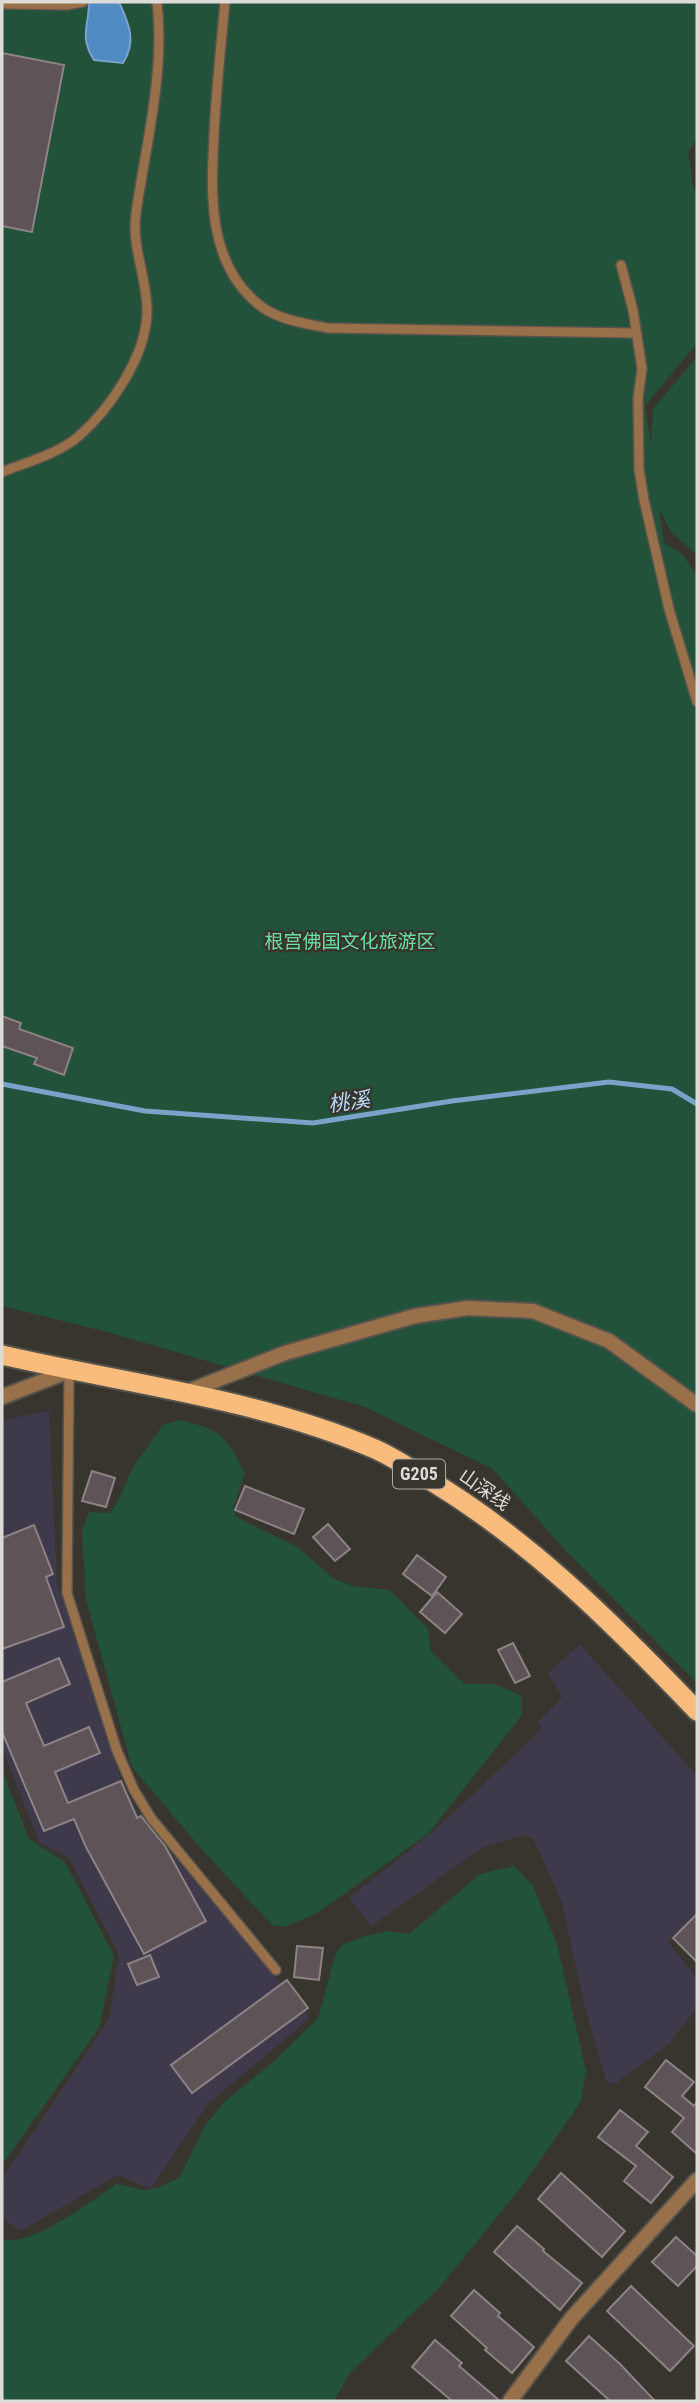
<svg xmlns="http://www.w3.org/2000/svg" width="699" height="2403" font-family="'Roboto Condensed','Noto Sans SC',sans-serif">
<rect width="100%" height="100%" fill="#38352e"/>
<g fill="#3e3a4b">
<polygon points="49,1411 57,1582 121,1781 139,1814 310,2018 208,2104 150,2189 117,2175 21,2231 2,2219 2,2179 109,2019 119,1955 69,1858 39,1842 2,1748 2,1420"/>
<polygon points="580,1644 697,1776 697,1914 668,1941 697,1979 697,2007 669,2044 615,2084 606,2081 584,2004 562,1903 534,1840 524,1835 481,1848 372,1926 349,1898 436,1829 542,1729 538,1722 562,1697 548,1674"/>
</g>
<g fill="#22523a">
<polygon points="2,2 697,2 697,139 688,152 693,187 697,193 697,343 645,406 651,444 653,409 697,357 697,555 671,532 659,508 664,543 683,555 697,576 697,1683 565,1550 493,1469 365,1407 107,1332 2,1306"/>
<path d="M180 1420C223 1430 226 1436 245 1473L233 1509 236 1517 296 1546 333 1578 352 1586 390 1590 428 1629 431 1651 465 1684H495L522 1696V1715L428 1834 319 1912 285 1927 272 1925 205 1853 132 1767 86 1600 82 1530 89 1512 110 1513 117 1503 133 1467 163 1425Z"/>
<polygon points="2,1770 29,1839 65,1862 114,1956 99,2028 2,2165"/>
<path d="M514 1866 532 1884 557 1944 586 2071 581 2101 526 2181 440 2287 350 2373 334 2401H2V2239C29 2249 93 2200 116 2184L144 2190 158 2188 180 2177 205 2126 224 2102 272 2063 318 2018 336 1952 344 1944 365 1936 388 1931 409 1934 480 1874Z"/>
</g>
<path fill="#508bc4" stroke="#7aa3ca" stroke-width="2" d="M89 2H119C129 24 137 41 123 63L94 60C79 36 89 27 89 2Z"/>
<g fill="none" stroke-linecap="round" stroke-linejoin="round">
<polyline stroke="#7aa3ca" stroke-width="5" points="2,1084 145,1111 313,1123 452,1101 609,1082 672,1089 697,1104"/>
</g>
<g fill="#5e5457" stroke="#8d8285" stroke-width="2">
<polygon points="2,53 64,65 32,232 2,226"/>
<polygon points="2,1016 21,1023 19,1029 73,1048 64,1075 34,1064 37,1058 2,1046"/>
<polygon points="92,1471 115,1478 106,1507 82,1501"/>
<polygon points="245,1486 304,1509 294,1534 235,1510"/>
<polygon points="328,1524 350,1549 335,1561 313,1537"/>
<polygon points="34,1525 53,1574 46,1577 64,1627 2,1649 2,1538"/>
<polygon points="417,1555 446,1577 432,1596 403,1574"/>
<polygon points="437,1592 462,1614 445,1633 420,1612"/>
<polygon points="513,1643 530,1676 515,1683 498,1650"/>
<polygon points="59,1658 70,1684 26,1703 44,1746 89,1727 100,1753 55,1772 68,1803 121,1781 137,1818 141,1816 165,1846 206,1921 144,1954 86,1847 74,1819 44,1831 2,1732 2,1682"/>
<polygon points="697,1914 697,1962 673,1938"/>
<polygon points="297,1946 323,1948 319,1980 294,1977"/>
<polygon points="150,1955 159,1977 137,1985 128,1964"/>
<polygon points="287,1980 308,2008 192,2093 171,2065"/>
<polygon points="666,2060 694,2082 682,2096 694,2106 697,2102 697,2154 672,2132 684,2118 645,2087"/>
<polygon points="620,2110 648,2132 636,2146 673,2177 651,2203 624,2181 636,2166 598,2137"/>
<polygon points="561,2173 625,2231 602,2257 538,2199"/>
<polygon points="517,2226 544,2249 543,2251 582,2283 560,2310 494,2252"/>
<polygon points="676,2237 697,2256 697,2266 678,2286 652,2262"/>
<polygon points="631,2286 694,2346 670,2371 607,2311"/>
<polygon points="474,2290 500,2313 498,2316 534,2347 512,2373 485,2350 487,2348 451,2316"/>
<polygon points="589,2336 620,2364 655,2401 610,2401 566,2361"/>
<polygon points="435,2340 462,2363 459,2366 500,2401 452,2401 412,2367"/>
</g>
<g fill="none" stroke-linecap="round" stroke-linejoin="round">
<g stroke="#56534c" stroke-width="12">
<g id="service">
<path d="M225 2C221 46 216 90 214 135 211 193 207 262 258 304 277 320 304 323 327 328L636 333"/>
<polyline points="2,4 67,5 83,2"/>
<polyline points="621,265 633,310 642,369 638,398 639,469 644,500 669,609 697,702"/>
<path d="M2 472C25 463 60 453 79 436 110 409 146 356 147 313 148 280 131 247 136 213 146 144 165 72 157 2"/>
<polyline points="69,1371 67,1593 117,1751 134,1790 151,1818 276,1970"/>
</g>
</g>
<g stroke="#56534c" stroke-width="18">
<g id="minor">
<polyline points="189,1391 285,1353 415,1316 468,1308 533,1311 609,1341 697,1405"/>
<polyline points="510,2401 571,2319 697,2180"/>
</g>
</g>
<g stroke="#56534c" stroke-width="18">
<polyline id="tertiary" points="2,1397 69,1371"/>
</g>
<g stroke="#56534c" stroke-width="23">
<path id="trunk" d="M2 1355C127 1384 256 1398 375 1449 391 1456 406 1466 421 1475 526 1536 614 1624 697 1711"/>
</g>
<use href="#service" stroke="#987049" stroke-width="9"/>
<use href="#minor" stroke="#987049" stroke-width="14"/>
<use href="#tertiary" stroke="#987049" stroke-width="14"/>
<use href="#trunk" stroke="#f9bc7d" stroke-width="19"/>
</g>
<g text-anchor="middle" stroke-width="5" stroke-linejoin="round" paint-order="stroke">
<rect fill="#38352e" stroke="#aca9a4" stroke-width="2" x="393" y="1459.5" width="52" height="29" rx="5"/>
<g font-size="18" font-weight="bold" fill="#dddbd7">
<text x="419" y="1480">G205</text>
</g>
<g font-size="19" fill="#6bdfa3" stroke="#38352e">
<text x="350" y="948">根宫佛国文化旅游区</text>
</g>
<g font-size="19" fill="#dddbd7" stroke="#38352e">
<text transform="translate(485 1489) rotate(35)" y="7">山深线</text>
</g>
<g font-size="21" font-style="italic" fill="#bad9f8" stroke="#38352e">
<text transform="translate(349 1102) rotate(-8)" y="7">桃溪</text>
</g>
</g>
<rect width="699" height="2403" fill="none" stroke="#dddbd7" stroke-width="7"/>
</svg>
